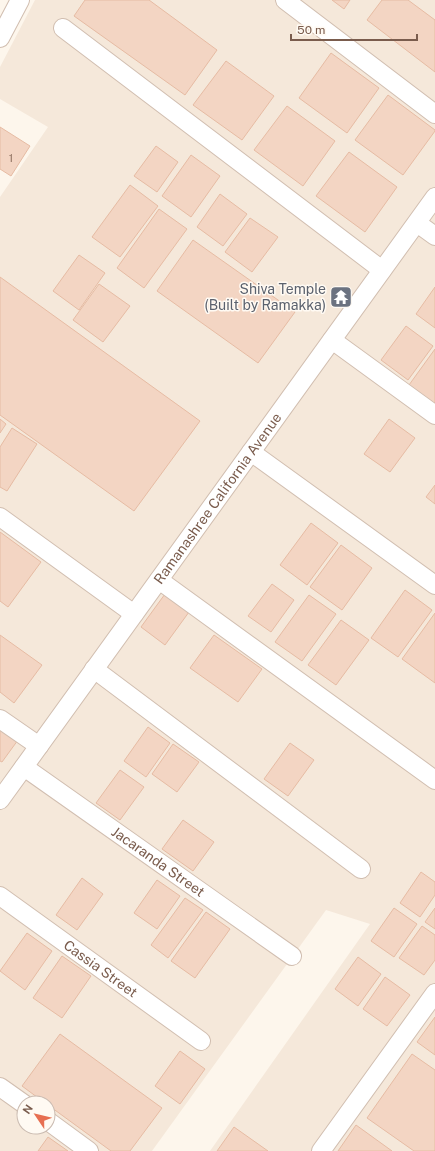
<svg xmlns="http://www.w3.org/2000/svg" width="435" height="1151" font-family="'Public Sans',sans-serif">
<rect width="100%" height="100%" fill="#fdf6ec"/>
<path fill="#f5e8da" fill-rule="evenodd" d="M35 0H435V1151H210L370 924 326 910 152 1151H0V197L48 127 0 99V67ZM24 1103H48V1127H24Z"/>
<g fill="#f3d5c3" stroke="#e6bba3">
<polygon points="85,0 149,0 217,50 185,95 74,16"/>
<polygon points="332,0 350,0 344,9"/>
<polygon points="382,0 408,0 435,20 435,72 367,20"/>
<polygon points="331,53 379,88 347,133 299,98"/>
<polygon points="226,61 274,96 242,140 193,105"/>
<polygon points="388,95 435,130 435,131 403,175 355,140"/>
<polygon points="287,106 335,141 303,186 254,150"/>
<polygon points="0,127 30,146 11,176 0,169"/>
<polygon points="156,146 178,162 157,192 134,176"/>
<polygon points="349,152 397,187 365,232 316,196"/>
<polygon points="191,155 220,176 191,217 162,196"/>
<polygon points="130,185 158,206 120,257 92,237"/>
<polygon points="220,194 247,214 223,246 197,227"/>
<polygon points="159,209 187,229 144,288 117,268"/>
<polygon points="250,218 278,237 252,272 225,252"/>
<polygon points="193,240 295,312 258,363 157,291"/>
<polygon points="79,255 105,273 79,310 53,291"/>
<polygon points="0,277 200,421 134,511 0,415"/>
<polygon points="99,284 130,306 103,342 73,320"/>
<polygon points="435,287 435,328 416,314"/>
<polygon points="406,326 433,346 408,380 381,360"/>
<polygon points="435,349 435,403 434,403 409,385"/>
<polygon points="0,419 6,424 0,433"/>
<polygon points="389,419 415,438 390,472 364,454"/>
<polygon points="12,428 37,444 7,491 0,487 0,447"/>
<polygon points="435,485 435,504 426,497"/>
<polygon points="311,523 338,543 307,585 280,565"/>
<polygon points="0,532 41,562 8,607 0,601"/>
<polygon points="341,545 372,568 342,610 310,587"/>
<polygon points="272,584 294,600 271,632 248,616"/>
<polygon points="405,590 432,610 398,657 371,638"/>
<polygon points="165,594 189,612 165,645 141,627"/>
<polygon points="309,595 336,614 302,661 275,642"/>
<polygon points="435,613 435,683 402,659"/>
<polygon points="341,620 369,640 336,685 308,665"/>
<polygon points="0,635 42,665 14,703 0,692"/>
<polygon points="214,635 262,669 238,702 190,668"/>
<polygon points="0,727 18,740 2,762 0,761"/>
<polygon points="148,727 170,743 146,777 124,761"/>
<polygon points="290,743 314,760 288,796 264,779"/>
<polygon points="173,744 199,762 177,792 152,774"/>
<polygon points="120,770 144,787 120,820 96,803"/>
<polygon points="183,820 214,842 193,871 162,849"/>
<polygon points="421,872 435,882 435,895 420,917 400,903"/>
<polygon points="82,878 103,894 77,930 56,915"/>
<polygon points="157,880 180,896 157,929 134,913"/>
<polygon points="185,898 203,910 168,958 151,945"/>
<polygon points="394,908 417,924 394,957 371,941"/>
<polygon points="435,908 435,929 425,922"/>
<polygon points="206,912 230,929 195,978 171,961"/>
<polygon points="422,926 435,935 435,960 424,975 399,958"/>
<polygon points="27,933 52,951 25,990 0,971"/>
<polygon points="62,956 91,976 62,1018 33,998"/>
<polygon points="358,957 381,974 358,1006 335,989"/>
<polygon points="385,977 410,995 387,1026 363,1009"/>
<polygon points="435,1017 435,1055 417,1042"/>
<polygon points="60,1034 162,1108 130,1151 111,1151 48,1105 48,1103 45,1103 22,1086"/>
<polygon points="180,1051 205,1069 180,1104 155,1086"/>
<polygon points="412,1054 435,1070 435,1151 414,1151 367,1118"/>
<polygon points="356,1125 392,1151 338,1151"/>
<polygon points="234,1127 268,1151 217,1151"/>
<polygon points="48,1137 68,1151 38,1151"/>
</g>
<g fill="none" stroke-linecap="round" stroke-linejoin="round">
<g stroke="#d1beb0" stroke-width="20">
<g id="minor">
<polyline points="285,0 435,114"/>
<polyline points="63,28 382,270"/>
<polyline points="0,38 20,0"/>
<polyline points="417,223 435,236"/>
<polyline points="332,340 435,415"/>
<polyline points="251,452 435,585"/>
<polyline points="0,517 134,614"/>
<polyline points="159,580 435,780"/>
<polyline points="94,669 361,869"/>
<polyline points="0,719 39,746"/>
<path id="s1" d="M24 767 292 956"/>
<path id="s2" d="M0 800 435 197"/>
<path id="s3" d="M0 896 201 1041"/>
<polyline points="0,1087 24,1104"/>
<polyline points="48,1121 89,1151"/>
<polyline points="321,1151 435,993"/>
</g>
</g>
<use href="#minor" stroke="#fff" stroke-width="18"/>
</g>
<defs>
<g id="temple-square" transform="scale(1.15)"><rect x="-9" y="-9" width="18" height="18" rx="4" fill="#6b7280" stroke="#fffaf3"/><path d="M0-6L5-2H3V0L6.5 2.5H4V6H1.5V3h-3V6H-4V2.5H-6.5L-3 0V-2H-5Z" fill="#fff"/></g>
</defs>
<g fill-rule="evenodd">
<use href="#temple-square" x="341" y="297"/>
</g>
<g text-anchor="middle" stroke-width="3" stroke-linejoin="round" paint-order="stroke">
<g font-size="12" fill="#987a6a">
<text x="11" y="162">1</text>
</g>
<g font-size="14" fill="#5b616d" stroke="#fffaf3" text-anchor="end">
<text x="326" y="294">Shiva Temple<tspan x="326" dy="16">(Built by Ramakka)</tspan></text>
</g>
<g font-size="14" fill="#7a5c4d" stroke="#fffaf3">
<text dy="5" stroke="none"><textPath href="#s2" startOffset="372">Ramanashree California Avenue</textPath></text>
<text dy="5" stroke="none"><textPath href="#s1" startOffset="164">Jacaranda Street</textPath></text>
<text dy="5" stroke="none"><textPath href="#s3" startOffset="124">Cassia Street</textPath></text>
</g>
</g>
<g transform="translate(36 1115) rotate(305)"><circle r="19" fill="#fffaf3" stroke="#cabbb1"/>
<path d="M0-3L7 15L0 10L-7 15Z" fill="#e76f51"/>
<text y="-6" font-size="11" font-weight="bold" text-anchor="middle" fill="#7a5c4d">N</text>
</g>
<path d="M291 34v6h126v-6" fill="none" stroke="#7a5c4d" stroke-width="2"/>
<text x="297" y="34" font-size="12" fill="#7a5c4d" stroke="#fffaf3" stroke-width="3" paint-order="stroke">50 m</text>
</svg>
